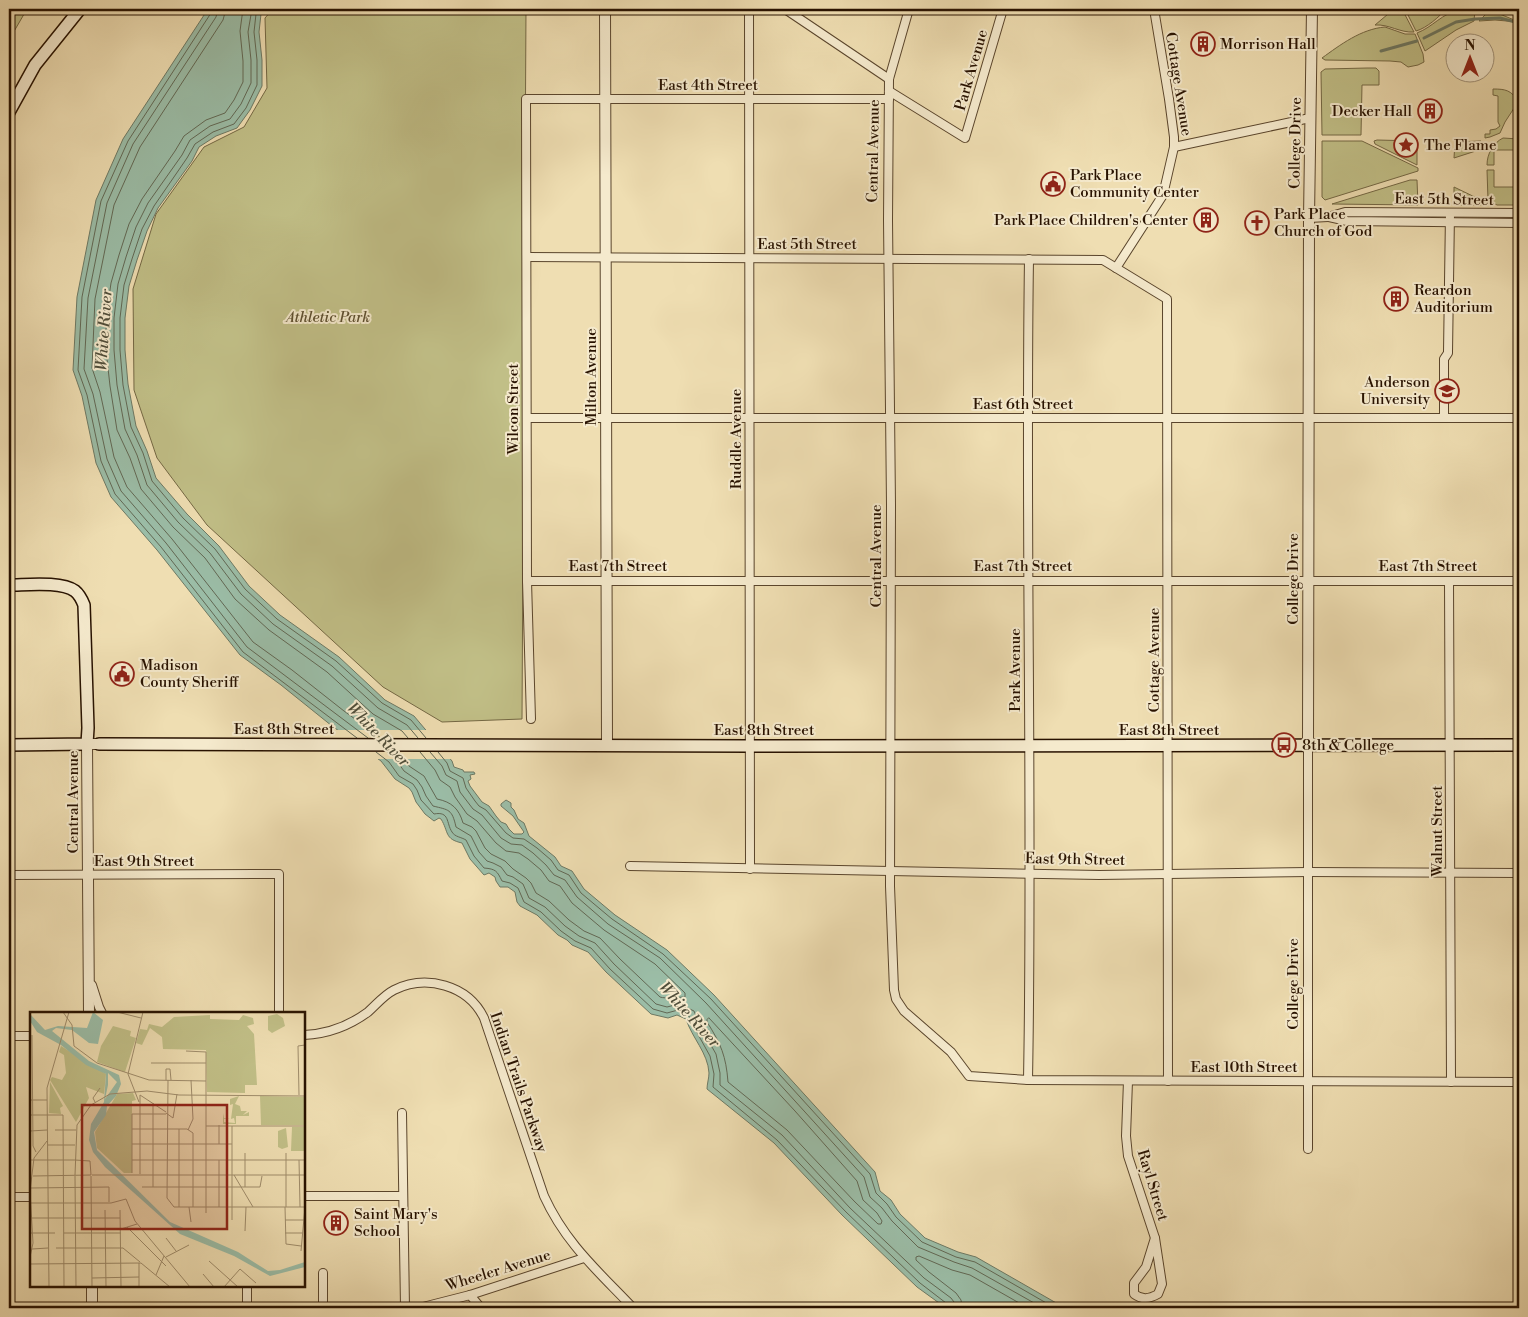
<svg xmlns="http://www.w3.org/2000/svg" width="1528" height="1317" font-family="'Libre Bodoni',serif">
<rect width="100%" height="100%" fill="#efdeb2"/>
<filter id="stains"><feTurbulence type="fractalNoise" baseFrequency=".004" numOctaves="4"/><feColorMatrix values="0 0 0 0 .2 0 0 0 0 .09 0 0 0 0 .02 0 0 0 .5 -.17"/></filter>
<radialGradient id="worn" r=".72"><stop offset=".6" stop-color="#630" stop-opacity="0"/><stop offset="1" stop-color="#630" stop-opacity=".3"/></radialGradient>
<g fill="#c1bf87" stroke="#746844">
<polygon points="9,9 27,9 9,40"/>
<polygon points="273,9 526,9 522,719 442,722 383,687 207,525 157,458 134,390 133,289 156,214 204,147 244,127 267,88 265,18"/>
<path d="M1394 9H1402L1414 32C1400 33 1389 24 1375 25Z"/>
<path d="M1405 9H1446C1440 16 1427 28 1416 31Z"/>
<path d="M1460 10H1475L1474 21 1456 30 1425 51 1417 33C1433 27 1442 13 1460 10Z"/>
<polygon points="1489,11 1495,12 1519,22 1495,20 1479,21"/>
<path d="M1385 27 1405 34H1415L1423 54 1424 62 1418 65 1408 67 1401 62 1390 61 1325 60 1322 58C1340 45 1361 29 1385 27Z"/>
<polygon points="1367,68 1376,68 1379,71 1379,85 1362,85 1361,135 1322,135 1321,72 1325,69"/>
<path d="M1493 89C1505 89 1512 90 1518 102L1505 122 1500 133 1490 137 1485 138V134H1490V130L1496 129 1500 126 1498 122V96L1493 95Z"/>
<path d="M1503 138 1519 139V150H1494V165H1487C1487 154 1493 143 1503 138Z"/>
<polygon points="1377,140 1417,141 1417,165 1375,144 1374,141"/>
<polygon points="1322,141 1362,141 1418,168 1418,171 1325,200 1322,197"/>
<polygon points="1481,141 1482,149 1454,158 1455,142"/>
<polygon points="1487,170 1494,170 1494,187 1519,187 1519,205 1497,205 1488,200"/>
<polygon points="1410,180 1417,180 1418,205 1332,204"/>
<polygon points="1454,187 1483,201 1483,205 1461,205 1454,200"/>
</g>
<path fill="#9bbda7" stroke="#6d7964" d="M208 9H266L261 14 259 32 262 60V86L250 110 237 128 216 136 199 147 192 161 158 208 147 231 137 260 129 286 125 318V350L128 384 136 426 147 451 156 478 187 514 219 546 249 586 280 615 339 657 385 700 414 716 452 761 454 767 463 770 464 772H474L475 774 470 775 471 779 468 781 470 786 482 802 489 806 496 816 501 822 506 824 509 829 514 834H522L524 832 513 816 501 806V804L506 800 511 803V807L514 810 518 819 524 823 529 836 555 857 561 866 572 871 584 889 615 915 667 950 714 995 875 1172 880 1191 891 1200 900 1214 925 1238 958 1252 976 1257 1065 1308H946L917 1287 842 1215 774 1143 707 1089C707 1084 709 1078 709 1073 708 1053 692 1038 686 1019L677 1015 668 1018 651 1014 606 972 588 952 572 945 567 940 558 935 537 915 520 906 517 902 515 892 508 887H500L496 881 495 877 489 873 484 875 470 859 462 843C444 839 449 832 441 819L439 818 434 821 425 814 416 802 412 792 409 788 395 779 381 761 332 726 281 685 240 655 157 550 111 497 96 463 82 396 73 370 77 297 96 200 123 139Z"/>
<polygon fill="#efdeb2" points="334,730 429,730 454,759 374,759"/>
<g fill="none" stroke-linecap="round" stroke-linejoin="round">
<g stroke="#626854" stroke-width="1">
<polyline points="212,9 211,13 128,141 101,201 82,297 78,370 87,395 101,461 115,494 161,547 243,652 357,738"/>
<polyline points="218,9 216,17 133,144 107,203 88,298 84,369 93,394 107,459 121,491 166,543 247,647 368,738"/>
<polyline points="226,9 223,20 140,147 114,205 95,299 92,368 100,392 114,457 127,487 172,539 253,642 292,670 344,711 381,738"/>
<polyline points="243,9 240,31 243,61 243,82 234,100 225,113 206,120 184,136 175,151 142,199 129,224 119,255 111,283 106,318 106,350 110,386 117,430 130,458 141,489 173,527 205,558 235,599 269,630 327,672 373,714 402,731 408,738"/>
<polyline points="252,9 248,32 251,60 251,83 241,104 230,119 210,126 190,140 182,155 148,203 136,227 126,257 118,284 114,318 114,350 117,385 125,429 137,455 147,485 178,522 210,553 241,594 273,624 332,666 378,708 407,725 418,738"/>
<polyline points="259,9 256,14 254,32 257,60 257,85 246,108 234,124 213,132 195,144 187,158 154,206 142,229 132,259 124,285 120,318 120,350 123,385 131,427 143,453 152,481 183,518 215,549 245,589 277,619 336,661 382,703 411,720 426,738"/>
<path d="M376 752 389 762 399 776 413 784 417 790 421 800 434 814C450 811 446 823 452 832 455 837 461 837 466 840L474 856 484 868C496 869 497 871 502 881L510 883 518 888 524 902 541 912 561 931 575 941 591 948 610 969 653 1009 667 1013 678 1010 689 1016 695 1029 710 1056 714 1074 713 1087 777 1140 846 1212 920 1283 946 1303 948 1308"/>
<path d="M387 752 394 757 404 771 417 780 422 787 426 796 433 806C449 810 452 809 456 827L471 836 479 852 487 861 493 863 501 867 507 875 513 877 523 884 529 898 545 907 565 926 579 936 595 943 614 964 656 1004 667 1007 679 1004 694 1011 700 1026 716 1054 720 1073V1085L782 1135 850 1208 924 1278 951 1298 954 1302V1308"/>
<path d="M399 752 409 766 424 776 437 799C452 802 459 809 463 823L472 827 476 831 485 848 491 854 505 861 513 869 526 878 531 883 536 893 549 901 569 920 584 931 600 938 620 959 660 997C665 999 680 997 685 997V993L655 964 604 930 572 903 560 886 549 881 541 870 528 859 519 853 506 851 496 843 477 821 467 814 455 797 450 787 440 780 435 770 420 752"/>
<polyline points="430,752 442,766 446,775 457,781 460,792 473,809 482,815 501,838 511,844 522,845 533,853 546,865 554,875 565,880 577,897 608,924 660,958 706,1003 864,1177 870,1197 882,1208 892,1221 918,1247 954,1262 972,1268 1043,1308"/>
<polyline points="438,752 447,763 450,771 463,778 466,788 475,801 479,806 486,810 506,833 513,838 524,839 537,848 551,860 558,870 569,875 581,893 612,919 663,954 711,999 870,1174 876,1193 887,1204 896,1217 922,1242 956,1257 975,1262 1055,1308"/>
<path d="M709 1018 795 1111 857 1181 863 1200 877 1213 882 1221 881 1224H878L855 1202 787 1130 728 1082C726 1056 721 1044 707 1022V1020Z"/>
<polyline points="962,1308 961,1300 956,1293 929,1272 916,1260 916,1257 919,1256 952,1270 970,1275 1028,1308"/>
</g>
<g stroke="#6d7964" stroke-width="3">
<polyline points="1424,38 1456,22 1475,19 1500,18 1519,23"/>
<polyline points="1381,51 1417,41"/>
</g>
<g stroke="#5a452c" stroke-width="10">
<g id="minor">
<polyline points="749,9 750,869"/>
<polyline points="785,9 889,79"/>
<polyline points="909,9 889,79 888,220 891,505 890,886 894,990 896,999 904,1011 951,1052 969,1076 1028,1080 1519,1082"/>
<polyline points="889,91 965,138 1003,9"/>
<polyline points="1174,147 1310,118"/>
<polyline points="1329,217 1347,221 1519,223"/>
<polyline points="1309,218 1328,217 1345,212 1519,213"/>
<polyline points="527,257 1103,260 1167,299 1168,1081"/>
<polyline points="1116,268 1163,195 1174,147 1174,137 1169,99 1154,9"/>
<polyline points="527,418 1519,418"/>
<polyline points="1444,418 1444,359 1448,353 1450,213"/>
<polyline points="527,581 1519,581"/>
<polyline points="1449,581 1451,1082"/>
<polyline points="531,719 527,581 526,99 889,99"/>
<polyline points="1308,744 1308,1149"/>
<polyline points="630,866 1099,875 1308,872 1519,873"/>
<polyline points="9,875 279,874 279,1013"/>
<polyline points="92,985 99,1007 102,1013"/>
<path d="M304 1035C327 1034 349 1026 368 1012 377 1004 384 995 394 990 426 974 468 985 484 1018L544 1196C566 1244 598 1271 633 1308"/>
<polyline points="9,1036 31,1036"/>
<path d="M1028 1080C1033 806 1025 533 1029 259"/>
<polyline points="1128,1081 1126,1136 1128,1156 1155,1238"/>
<polyline points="402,1113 405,1308"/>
<polyline points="304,1196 403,1196"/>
<polyline points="9,1197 31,1197"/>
<path d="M1155 1238 1162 1284 1158 1294C1149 1299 1142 1300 1134 1294V1283L1146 1267Z"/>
<polyline points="323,1273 323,1308"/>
<polyline points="247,1286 247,1308"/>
<polyline points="470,1295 481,1308"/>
<polyline points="419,1308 470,1295 584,1258"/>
</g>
</g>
<g stroke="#5a452c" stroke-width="12">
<g id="tertiary">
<polyline points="605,9 607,744"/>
<polyline points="1308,744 1309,218 1312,9"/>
<polyline points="89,1013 87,744 99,744"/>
<polyline points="92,1286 92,1308"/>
</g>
</g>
<g stroke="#281200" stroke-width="14">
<g id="secondary">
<polyline points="9,112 35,65 80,9"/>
<path d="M9 585C26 585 61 581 75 591 80 595 82 600 84 605L88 728 87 744 9 745"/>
<polyline points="99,744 750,746 1519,745"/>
</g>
</g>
<use href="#minor" stroke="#f5eacd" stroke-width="8"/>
<use href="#tertiary" stroke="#f5eacd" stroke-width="10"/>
<use href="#secondary" stroke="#f5eacd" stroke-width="11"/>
</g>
<defs>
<g id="building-ring" transform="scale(1.25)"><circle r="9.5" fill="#f5eacd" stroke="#8f2418" stroke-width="1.5"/><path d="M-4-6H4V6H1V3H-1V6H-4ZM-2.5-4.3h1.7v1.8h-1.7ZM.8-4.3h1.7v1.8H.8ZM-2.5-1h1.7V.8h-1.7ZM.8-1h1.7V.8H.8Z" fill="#8f2418"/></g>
<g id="sight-ring" transform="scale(1.25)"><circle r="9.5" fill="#f5eacd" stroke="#8f2418" stroke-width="1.5"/><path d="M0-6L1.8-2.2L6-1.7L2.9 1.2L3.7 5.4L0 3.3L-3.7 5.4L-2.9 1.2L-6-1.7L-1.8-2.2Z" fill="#8f2418"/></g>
<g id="civic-ring" transform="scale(1.25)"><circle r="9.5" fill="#f5eacd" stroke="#8f2418" stroke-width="1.5"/><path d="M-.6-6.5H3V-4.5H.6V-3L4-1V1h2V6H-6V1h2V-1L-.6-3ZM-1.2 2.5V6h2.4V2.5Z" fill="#8f2418"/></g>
<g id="church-ring" transform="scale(1.25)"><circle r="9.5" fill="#f5eacd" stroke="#8f2418" stroke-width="1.5"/><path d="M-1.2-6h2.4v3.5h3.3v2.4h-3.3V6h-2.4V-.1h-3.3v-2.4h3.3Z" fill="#8f2418"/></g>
<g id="university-ring" transform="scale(1.25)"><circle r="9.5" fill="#f5eacd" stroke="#8f2418" stroke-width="1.5"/><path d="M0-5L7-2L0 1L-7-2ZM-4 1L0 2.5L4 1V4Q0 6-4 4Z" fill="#8f2418"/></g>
<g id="bus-ring" transform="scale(1.25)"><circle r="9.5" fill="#f5eacd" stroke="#8f2418" stroke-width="1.5"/><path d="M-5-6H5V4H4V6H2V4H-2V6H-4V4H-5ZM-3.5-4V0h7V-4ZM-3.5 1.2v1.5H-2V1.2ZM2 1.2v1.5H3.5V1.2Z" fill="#8f2418"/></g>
</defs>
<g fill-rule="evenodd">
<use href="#building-ring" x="1203" y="44"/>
<use href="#building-ring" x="1430" y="111"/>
<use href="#sight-ring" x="1406" y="145"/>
<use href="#civic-ring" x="1053" y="184"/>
<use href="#building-ring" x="1206" y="220"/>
<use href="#church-ring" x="1257" y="223"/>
<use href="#building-ring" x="1396" y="299"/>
<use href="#university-ring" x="1447" y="391"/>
<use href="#civic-ring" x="122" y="674"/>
<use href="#bus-ring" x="1284" y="745"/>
<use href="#building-ring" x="336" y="1223"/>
</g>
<g text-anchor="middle" stroke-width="4" stroke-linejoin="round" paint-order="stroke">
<g font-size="15" fill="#281200" stroke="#f5eacd" text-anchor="start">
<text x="1220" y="49">Morrison Hall</text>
<text x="1412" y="116" text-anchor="end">Decker Hall</text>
<text x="1424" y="150">The Flame</text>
<text x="1070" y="180">Park Place<tspan x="1070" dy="17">Community Center</tspan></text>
<text x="1274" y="219">Park Place<tspan x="1274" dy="17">Church of God</tspan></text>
<text x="1188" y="225" text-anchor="end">Park Place Children's Center</text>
<text x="1414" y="295">Reardon<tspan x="1414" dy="17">Auditorium</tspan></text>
<text x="1430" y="387" text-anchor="end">Anderson<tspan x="1430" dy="17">University</tspan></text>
<text x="140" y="670">Madison<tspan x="140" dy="17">County Sheriff</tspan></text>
<text x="1302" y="750">8th &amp; College</text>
<text x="354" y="1219">Saint Mary's<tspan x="354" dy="17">School</tspan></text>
</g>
<g font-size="15" fill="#281200" stroke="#f5eacd">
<text transform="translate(971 70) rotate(-74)" y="5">Park Avenue</text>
<text transform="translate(1179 84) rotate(81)" y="5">Cottage Avenue</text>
<text x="708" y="90">East 4th Street</text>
<text transform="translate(1295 143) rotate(-89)" y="5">College Drive</text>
<text transform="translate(873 151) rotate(-89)" y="5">Central Avenue</text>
<text transform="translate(1444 199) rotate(1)" y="5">East 5th Street</text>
<text x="807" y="249">East 5th Street</text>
<text transform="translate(591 377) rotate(-90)" y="5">Milton Avenue</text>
<text x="1023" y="409">East 6th Street</text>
<text transform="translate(513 409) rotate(-90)" y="5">Wilcon Street</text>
<text transform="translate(736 439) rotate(-90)" y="5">Ruddle Avenue</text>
<text transform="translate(876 556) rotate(-90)" y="5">Central Avenue</text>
<text x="618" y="571">East 7th Street</text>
<text x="1023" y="571">East 7th Street</text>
<text x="1428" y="571">East 7th Street</text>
<text transform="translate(1293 579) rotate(-90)" y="5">College Drive</text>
<text transform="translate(1154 660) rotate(-90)" y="5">Cottage Avenue</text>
<text transform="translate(1015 670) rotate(-90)" y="5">Park Avenue</text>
<text x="284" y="734">East 8th Street</text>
<text x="764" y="735">East 8th Street</text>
<text x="1169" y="735">East 8th Street</text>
<text transform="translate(73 802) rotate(-90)" y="5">Central Avenue</text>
<text transform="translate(1437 831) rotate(-90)" y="5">Walnut Street</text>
<text transform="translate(1075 859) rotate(1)" y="5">East 9th Street</text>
<text x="144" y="866">East 9th Street</text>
<text transform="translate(1293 984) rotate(-90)" y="5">College Drive</text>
<text x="1244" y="1072">East 10th Street</text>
<text transform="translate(519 1082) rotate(71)" y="5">Indian Trails Parkway</text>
<text transform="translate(1153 1185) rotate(73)" y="5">Rayl Street</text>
<text transform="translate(498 1270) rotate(-17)" y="5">Wheeler Avenue</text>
</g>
<g font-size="15" font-style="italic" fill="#5e4f2f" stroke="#f5eacd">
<text x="328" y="322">Athletic Park</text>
</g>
<g font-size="16" font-style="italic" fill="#504e3a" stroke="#f5eacd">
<text transform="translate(103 330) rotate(-86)" y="6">White River</text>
<text transform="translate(379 734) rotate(46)" y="6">White River</text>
<text transform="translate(690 1014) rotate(48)" y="6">White River</text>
</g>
</g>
<g transform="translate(30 1012)">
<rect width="275" height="275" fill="#efdeb2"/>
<path d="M247 2 253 6 255 14 242 21 238 18V4ZM180 3V7L209 8 213 3 223 6 224 12 217 14 224 22 227 73H215V81L177 80 176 38 133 37 132 25 120 16 112 33 106 31 110 17 117 18 119 12 132 15 144 5ZM83 14 101 19 100 24 106 26 95 60 67 50 71 34ZM31 34 76 62 74 82 56 75 59 86 46 110 20 68 22 65 32 68 36 61 34 43 29 40ZM20 70 33 94 30 96 31 102 19 101ZM103 81 106 88 102 89V161H94L67 136 65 120 87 82ZM209 84 205 92 210 94 211 99H217L213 103 219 100V104H206V112H193V101L194 106H200L194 107V110L205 111 204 106 201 107 203 92 200 93V87ZM230 84 275 85V113H231ZM262 115H275V139H261ZM256 116 258 135 252 137 248 135V119Z" fill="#c1bf87"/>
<path d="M63 0 73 8 68 32 59 31 42 18 26 16 22 19 59 49 89 63 91 72 86 84 77 94 76 103 64 120 67 138 140 210 208 240 238 259 250 258 275 250V255L240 264 204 244 150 222 75 155 63 140 59 128 61 112 74 90 76 62 56 53 31 33 7 20 0 9V2L15 18 28 14 57 16ZM78 61 87 70 75 87 78 73Z" fill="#9bbda7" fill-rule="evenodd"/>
<path fill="none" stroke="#9f8c6b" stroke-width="1" d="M33 0 42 13 44 34 67 51 119 68 176 69M87 0 111 6M2 23 3 134 6 140M156 39 176 40V201M121 51H176M136 68V57H140L141 68M138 68 137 186 144 195H275M269 83 268 34 275 33M0 88H17M65 90 63 86 70 76M109 90 98 62 113 0M123 91V175M136 101 143 106 147 82M0 103H33L34 275M176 114H275M202 114V208M102 117H157L163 121V195M25 118H46M158 118 163 107 161 68M0 119 17 118M102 132H202M189 132V113M18 133H45M215 141V175M256 141V195M0 148H45M102 148H275M189 148V195M269 148 270 195M102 161V102H136M110 162V83L136 100M45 163 47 113 61 93 80 82 117 79 149 83 275 84M62 163H275M204 163 223 195M3 164 61 163 60 149 45 148M45 164 46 275M61 164 62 275M112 175H230L232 164M0 176 79 175V190M1 191H81L96 187 105 209 160 275M149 195V117M159 195 161 210M255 195 256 232 271 234M75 198 76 275M90 198 91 275M1 206H90M255 208H274M97 215 136 254M91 217 107 212M215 219 216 195M0 221H25M34 221H91M255 221H273M136 226 146 239M26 236H93L110 250M2 237 18 236M271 239 275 195M0 245 3 231 0 179 4 146 17 129M136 245 159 233M179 249 208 275M0 252 111 251 140 275M173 262 184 275M126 263 134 244M62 266 109 265M19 275 17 76 39 0M109 275V251M194 275 210 257 226 271"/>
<path fill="#8f2418" fill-opacity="0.15" stroke="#8f2418" stroke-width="2.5" d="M52 93H197V217H52Z"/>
<rect width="275" height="275" fill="none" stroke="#281200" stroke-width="2.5"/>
</g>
<rect width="1528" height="1317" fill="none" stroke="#efdeb2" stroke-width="30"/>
<rect x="10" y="10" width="1508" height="1297" fill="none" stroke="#281200" stroke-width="2.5"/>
<rect x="15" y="15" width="1498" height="1287" fill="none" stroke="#281200"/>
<g transform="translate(1470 58)"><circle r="24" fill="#f5eacd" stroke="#a3947b"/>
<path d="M0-4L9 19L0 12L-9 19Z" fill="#8f2418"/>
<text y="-8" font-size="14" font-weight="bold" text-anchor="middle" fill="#281200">N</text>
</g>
<rect width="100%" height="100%" filter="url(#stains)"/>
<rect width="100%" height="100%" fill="url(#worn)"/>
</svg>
